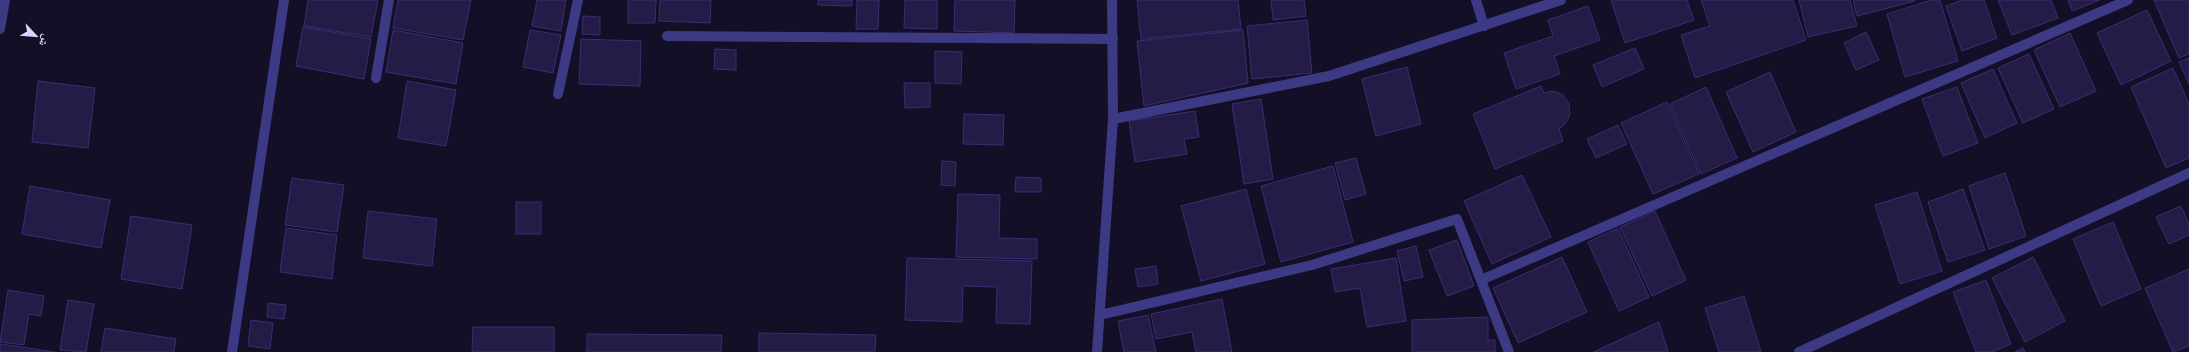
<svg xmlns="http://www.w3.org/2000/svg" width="2189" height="352" font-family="'Varela Round','Noto Naskh Arabic',sans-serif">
<rect width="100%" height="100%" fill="#130f26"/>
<g fill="#241b47" stroke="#3b2d73">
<polygon points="308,0 378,0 371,37 304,26"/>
<polygon points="398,0 471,0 463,40 393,28"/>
<polygon points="537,0 566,0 561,31 532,26"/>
<polygon points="628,0 656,0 655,23 628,23"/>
<polygon points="660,0 711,0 710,23 659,21"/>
<polygon points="818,0 852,0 852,6 818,5"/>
<polygon points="857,0 879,0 878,29 856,29"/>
<polygon points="905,0 937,0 937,29 904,28"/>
<polygon points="955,0 1015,0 1014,33 954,31"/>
<polygon points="1137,0 1238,0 1241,29 1141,39"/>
<polygon points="1271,0 1304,0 1306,16 1273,20"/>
<polygon points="1611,0 1687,0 1694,20 1625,43"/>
<polygon points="1701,0 1793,0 1806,40 1695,78 1681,35 1710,26"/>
<polygon points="1799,0 1850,0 1857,26 1808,37"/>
<polygon points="1853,0 1915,0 1915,1 1857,16"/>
<polygon points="1931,0 1940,0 1958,61 1905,77 1887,14"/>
<polygon points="1962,0 1984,0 1997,38 1962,51 1946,6"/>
<polygon points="1998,0 2051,0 2058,18 2012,35"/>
<polygon points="2068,0 2100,0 2072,11"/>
<polygon points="2154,0 2189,0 2189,54 2179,58"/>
<polygon points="1588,6 1600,40 1554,56 1560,74 1516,89 1504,53 1553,36 1548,20"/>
<polygon points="2147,10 2171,61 2121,85 2097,33"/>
<polygon points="583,16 600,17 600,35 582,34"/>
<polygon points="1307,20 1312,73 1252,79 1247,26"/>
<polygon points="303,27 371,39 364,79 296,66"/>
<polygon points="393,30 463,43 456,84 386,72"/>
<polygon points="530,30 561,35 553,73 523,67"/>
<polygon points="1243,30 1248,83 1144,106 1137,41"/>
<polygon points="1866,32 1879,60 1856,70 1844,43"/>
<polygon points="2070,33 2096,91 2060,107 2034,50"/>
<polygon points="581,39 641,41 640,86 579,84"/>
<polygon points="1635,48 1644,69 1602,87 1593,65"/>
<polygon points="715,49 736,50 736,70 714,69"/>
<polygon points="935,51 962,52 961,84 935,83"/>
<polygon points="2029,54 2054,109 2023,123 1998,68"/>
<polygon points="2189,58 2189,84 2179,62"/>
<polygon points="1407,67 1421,124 1376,136 1362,79"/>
<polygon points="2173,68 2189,104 2189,158 2166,168 2131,87"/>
<polygon points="1993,69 2017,123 1985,138 1961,83"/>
<polygon points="1770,72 1796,132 1753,152 1726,92"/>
<polygon points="38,81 95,88 88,148 32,142"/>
<polygon points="407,81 456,90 446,146 398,138"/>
<polygon points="904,83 930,83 930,107 905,108"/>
<polygon points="1541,86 1544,93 1554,91 1563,95 1569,104 1570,114 1566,123 1559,129 1563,141 1495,169 1473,114"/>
<polygon points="1706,87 1737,158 1701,174 1670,104"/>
<polygon points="1957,87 1978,143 1943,156 1922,99"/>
<polygon points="1261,99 1273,179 1244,184 1232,104"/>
<polygon points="1667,102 1699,174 1653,194 1621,123"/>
<polygon points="1195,111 1199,137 1184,139 1187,154 1135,162 1129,121"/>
<polygon points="964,114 1004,115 1003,145 963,144"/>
<polygon points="1618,125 1627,144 1596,158 1587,139"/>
<polygon points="1356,158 1366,194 1345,200 1335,163"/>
<polygon points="942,161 956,162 955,186 941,185"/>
<polygon points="1333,166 1353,242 1281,262 1261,186"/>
<polygon points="2005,173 2026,236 1989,249 1969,186"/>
<polygon points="1522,175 1551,237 1492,264 1464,201"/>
<polygon points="1016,177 1041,178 1041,192 1015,192"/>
<polygon points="292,178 344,185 337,232 285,225"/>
<polygon points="30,186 110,200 101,248 22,234"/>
<polygon points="1246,189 1265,264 1201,281 1181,206"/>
<polygon points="1963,189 1985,250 1948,262 1928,202"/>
<polygon points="1917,192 1942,271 1900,284 1875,205"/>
<polygon points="958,194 1000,195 999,238 1037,239 1037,259 956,257"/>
<rect x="516" y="202" width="25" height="32"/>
<polygon points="2181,206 2189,224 2189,235 2169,244 2156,217"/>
<polygon points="368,211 437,219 432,266 363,258"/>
<polygon points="1655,211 1686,280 1652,296 1620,227"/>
<polygon points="131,216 192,225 182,289 121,279"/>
<polygon points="2113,222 2141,289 2101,306 2073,239"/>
<polygon points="286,228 337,235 332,279 280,272"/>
<polygon points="1618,228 1649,297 1619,311 1588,242"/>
<polygon points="1457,240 1474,286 1447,296 1429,250"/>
<polygon points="1416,246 1423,277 1404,281 1397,251"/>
<polygon points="1562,257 1587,312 1518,343 1493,288"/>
<polygon points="2033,257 2065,321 2025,342 1992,278"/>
<polygon points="907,258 1032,261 1030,324 996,323 997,287 963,286 962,322 905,320"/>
<polygon points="1396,258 1406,321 1367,327 1360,288 1335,292 1331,269"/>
<polygon points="1156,266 1158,284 1138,287 1135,269"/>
<polygon points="2189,269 2189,346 2173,352 2145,288"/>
<polygon points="1986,280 2011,344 1992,352 1976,352 1953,292"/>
<polygon points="8,290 44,296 41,316 29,314 24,345 0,342"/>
<polygon points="1744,296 1761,352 1719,352 1705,308"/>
<polygon points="1222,299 1232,352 1196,352 1192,332 1156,339 1151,314"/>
<polygon points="68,300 94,304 86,352 60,350"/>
<polygon points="268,303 286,305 284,319 267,317"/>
<polygon points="1148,315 1156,352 1124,352 1118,321"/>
<polygon points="1488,317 1488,340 1495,340 1495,352 1412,352 1412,320"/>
<polygon points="251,320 273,323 270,349 248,346"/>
<polygon points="1659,322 1668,352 1593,352"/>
<polygon points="473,327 554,327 554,352 472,352"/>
<polygon points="105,328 176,339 174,352 101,352"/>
<polygon points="759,333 876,335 875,352 759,352"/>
<polygon points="587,334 722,335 721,352 587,352"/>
<polygon points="0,344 55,352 0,352"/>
<polygon points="2023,348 2025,352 2015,352"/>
</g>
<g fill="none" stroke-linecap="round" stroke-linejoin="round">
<g stroke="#3d3a85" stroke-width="10">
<polyline points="1476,0 1484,26"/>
<polyline points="0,29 5,0"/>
<polyline points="667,36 1113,39"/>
<polyline points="376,78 389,0"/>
<polyline points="558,94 578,0"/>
<polyline points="1113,119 1329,76 1561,0"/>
<polyline points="1481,280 2128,0"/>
<polyline points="1100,315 1312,265 1457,219 1509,352"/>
<polyline points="232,352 284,0"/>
<polyline points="1097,352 1113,119 1112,0"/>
<polyline points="1799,352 2189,173"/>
</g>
</g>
<g transform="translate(36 36) rotate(116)" stroke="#130f26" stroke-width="3" paint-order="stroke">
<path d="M0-3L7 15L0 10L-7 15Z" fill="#d9d4ff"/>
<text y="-6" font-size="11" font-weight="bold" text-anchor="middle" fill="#d9d4ff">ش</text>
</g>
</svg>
